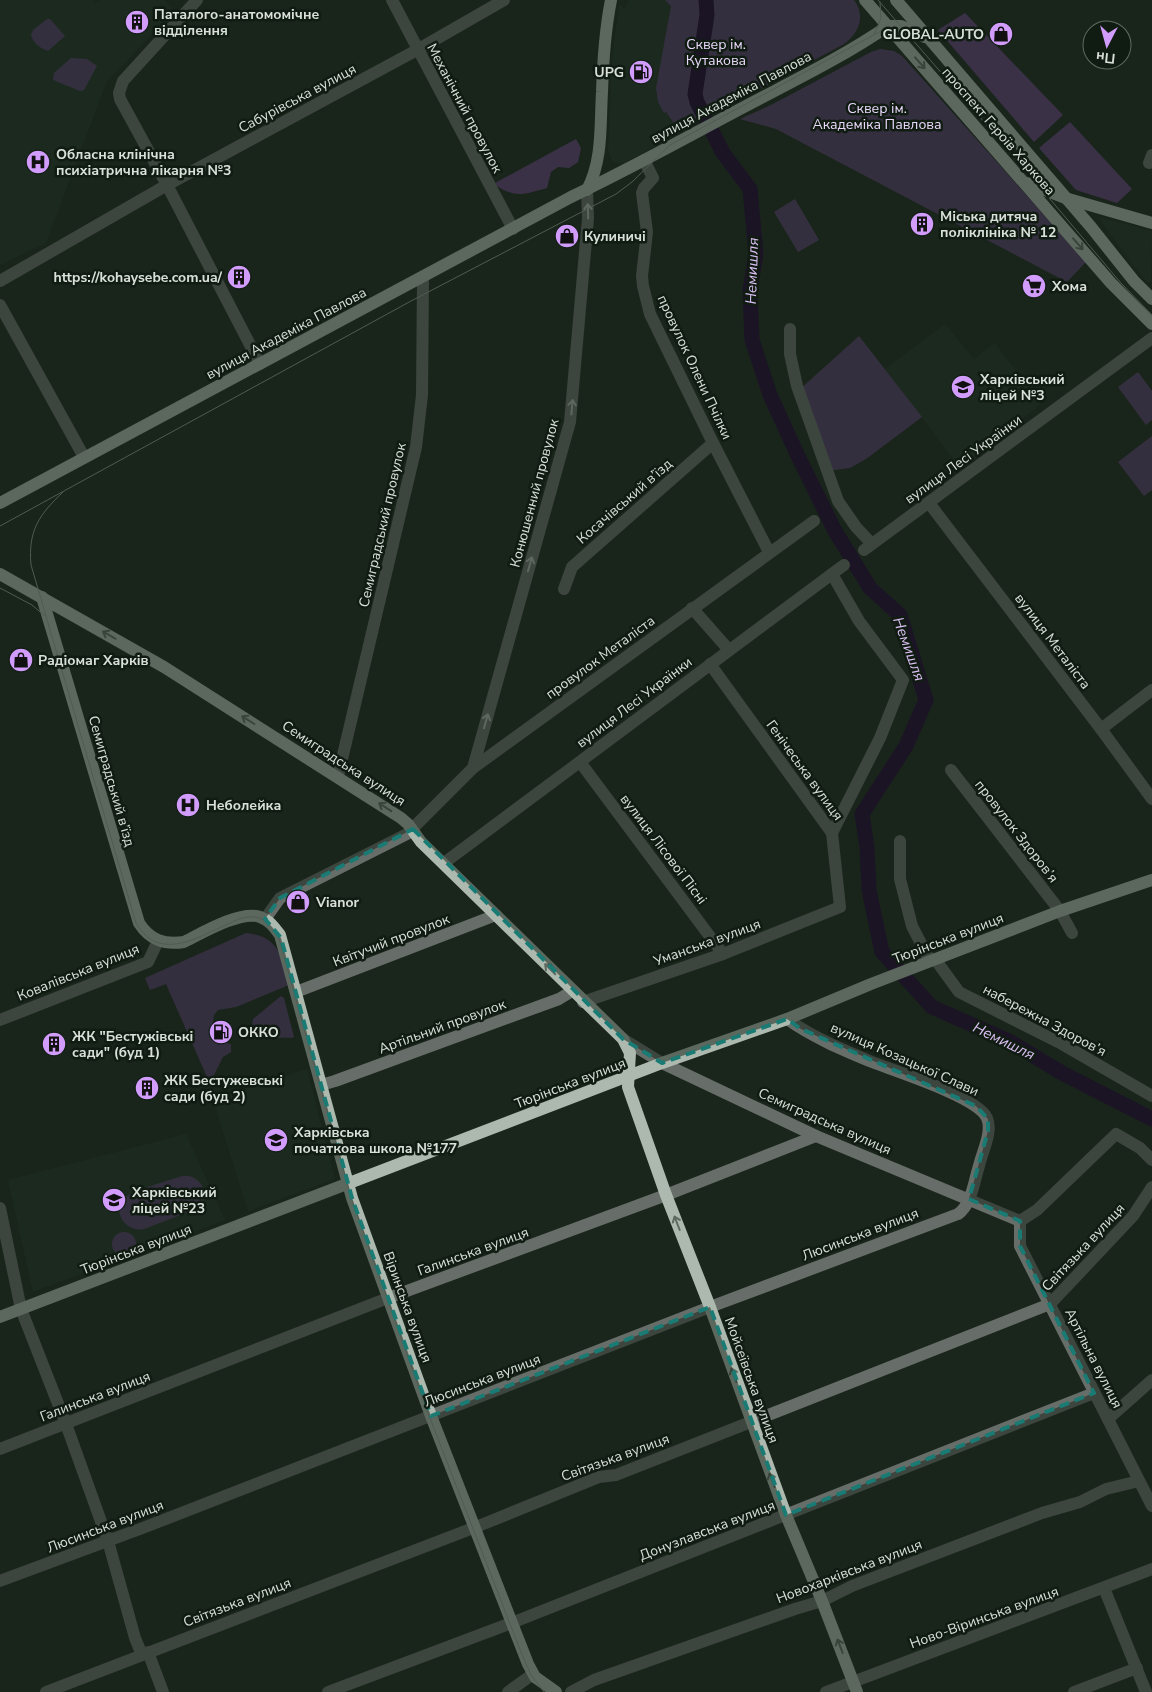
<svg xmlns="http://www.w3.org/2000/svg" width="1152" height="1692" font-family="'Nunito Sans',sans-serif">
<rect width="100%" height="100%" fill="#1a251b"/>
<g fill="#1f3022">
<polygon points="0,0 92,0 95,4 101,0 165,0 175,11 107,81 46,243 0,265"/>
<polygon points="628,0 665,0 671,6 656,88 658,102 664,113 666,112 680,132 625,163 618,164 612,160 608,150 612,60 619,5 624,8 627,6"/>
<polygon points="1098,217 1152,231 1151,282 1147,282 1132,264"/>
<polygon points="945,324 974,359 995,343 1041,404 959,467 885,369"/>
<polygon points="307,1069 335,1179 248,1211 213,1100"/>
<polygon points="186,1134 225,1220 33,1292 8,1180"/>
</g>
<g fill="#563d69">
<path d="M665 0H854C866 16 859 33 844 44L724 108 722 109 721 108 688 125 689 127 680 132 666 112 664 113 658 102 656 88 671 6Z"/>
<path d="M47 19H50L65 36 48 51C40 48 34 44 31 35L33 30Z"/>
<polygon points="880,49 894,51 902,56 1086,262 1067,282 776,129 740,119 771,105 871,52"/>
<polygon points="71,58 87,59 97,66 84,90 80,91 53,80 54,73"/>
<polygon points="795,199 819,240 798,252 774,212"/>
<polygon points="859,336 922,417 866,459 850,468 827,471 799,390"/>
<polygon points="1138,372 1152,391 1152,420 1146,425 1118,387"/>
<polygon points="1152,436 1152,490 1144,496 1118,462"/>
<path d="M246 933C281 937 280 957 289 985L236 1007 218 1010 214 1015 212 1027 218 1042 231 1044V1052L223 1057 212 1079 207 1077 166 984 150 990 145 978Z"/>
<path d="M281 996 284 998 294 1037 292 1038C279 1037 258 1041 251 1028L253 1019Z"/>
<path d="M182 1176C201 1174 211 1194 199 1208L144 1229C126 1233 110 1211 126 1197 136 1189 168 1181 182 1176Z"/>
<circle cx="124" cy="1244" r="12"/>
</g>
<g fill="#62417b">
<polygon points="965,13 1063,115 1034,142 938,30"/>
<polygon points="1070,122 1132,189 1117,203 1076,190 1039,148"/>
<path d="M576 139 581 148 578 162 569 168 558 167 551 172 547 188C524 194 517 199 495 185V183Z"/>
</g>
<g fill="none" stroke-linecap="round" stroke-linejoin="round">
<polyline stroke="#1d0030" stroke-width="15" points="706,0 707,15 695,94 697,102 723,153 750,189 756,254 750,290 752,340 770,395 797,454 835,531 870,588 900,615 926,700 906,746 862,814 867,847 869,890 882,952 932,1007 1009,1041 1062,1073 1152,1119"/>
<g stroke="#676d68" stroke-width="12">
<polyline points="197,0 123,81 119,93 120,99 167,185 260,364"/>
<polyline points="392,0 513,229"/>
<polyline points="644,160 653,178 644,188 642,193 647,232 642,276 643,286 650,314 713,443 769,552"/>
<polyline points="1149,163 1152,155"/>
<polyline points="0,281 167,185 417,50 504,0"/>
<polyline points="0,305 84,457"/>
<polyline points="790,329 790,354 797,386 838,501 856,527 872,544"/>
<polyline points="929,503 1101,729 1152,799"/>
<polyline points="864,550 1152,338"/>
<polyline points="564,589 572,567 713,443"/>
<polyline points="692,608 729,650"/>
<polyline points="1101,729 1152,690"/>
<polyline points="580,762 723,954"/>
<polyline points="473,768 570,422 588,218 587,190"/>
<polyline points="951,770 1060,911 1072,933"/>
<polyline points="338,776 416,447 422,395 423,277"/>
<polyline points="832,833 880,738 903,680 859,621 832,574"/>
<polyline points="900,841 900,879 912,926 930,961"/>
<polyline points="444,863 844,565"/>
<polyline points="265,919 280,898 407,834 473,768 814,521"/>
<polyline points="935,959 959,992 1062,1044 1152,1096"/>
<polyline points="296,992 496,915"/>
<polyline points="583,1002 723,954 840,907 832,833 710,664"/>
<polyline points="0,1020 148,962 158,941"/>
<polyline points="623,1039 662,1063 816,1136 1020,1221"/>
<polyline points="321,1085 335,1081 559,999 572,991"/>
<polyline points="0,1208 21,1309 66,1424 108,1541 135,1638 142,1655"/>
<polyline points="1020,1221 1020,1246 1152,1506"/>
<polyline points="1020,1221 1037,1210 1116,1134 1140,1148 1152,1160"/>
<polyline points="1108,1419 1152,1380"/>
<polyline points="0,1449 388,1298 666,1195 816,1136"/>
<path d="M0 1581 140 1529 710 1307 958 1214C972 1204 974 1181 979 1166 982 1152 993 1132 987 1118 978 1097 895 1071 872 1062 843 1050 812 1037 787 1019"/>
<polyline points="1104,1588 1146,1692"/>
<polyline points="148,1652 163,1692"/>
<polyline points="46,1692 476,1527 599,1477 616,1475 1050,1304 1133,1216 1152,1187"/>
<polyline points="328,1692 514,1622 1094,1393"/>
<polyline points="508,1692 533,1674"/>
<polyline points="571,1692 594,1680 795,1609 822,1601 852,1586 1042,1513 1080,1502 1106,1489 1139,1481"/>
<polyline points="826,1692 1152,1569"/>
<polyline points="1074,1692 1137,1668"/>
</g>
<g stroke="#adb9ae" stroke-width="12">
<polyline points="865,0 1111,283 1152,324"/>
<polyline points="896,0 1091,227 1134,281 1152,299"/>
<polyline points="888,26 901,26 925,37"/>
<polyline points="1027,183 1065,198 1152,223"/>
<path d="M587 190C603 160 600 125 602 92 603 61 605 30 611 0"/>
<path d="M0 503 571 197C630 169 687 137 744 107 793 81 843 57 888 26"/>
<polyline points="0,574 164,667 401,818 408,824 421,842 623,1039 630,1053 628,1087 666,1195 710,1307 786,1515 822,1601 857,1692"/>
<path d="M42 597 139 923C150 940 164 945 184 942 202 933 241 910 260 917 269 920 274 927 280 935L352 1198 431 1416 528 1664 535 1677 556 1692"/>
<polyline points="0,1317 662,1063 787,1019 871,984 1060,911 1152,880"/>
</g>
<g stroke="#939b94" stroke-width="1">
<polyline points="878,0 1018,161 1120,282 1152,315"/>
<polyline points="874,35 881,18 880,2"/>
<path d="M63 492C39 515 28 530 31 565L136 923C159 963 198 937 228 924 236 920 245 916 254 917 265 918 272 926 278 935L351 1197 428 1413 521 1652 531 1675 544 1692"/>
<path d="M0 526 411 301 616 194 632 182 670 145 881 31C894 25 908 30 917 40"/>
<polyline points="0,588 32,605 45,616"/>
</g>
</g>
<defs><path id="oneway-shaft" d="M-6 0H5M1.5-3L5.5 0L1.5 3" fill="none" stroke-width="1.6" stroke-linecap="round" stroke-linejoin="round" transform="scale(1.25)"/></defs>
<g stroke="#5e6a60">
<use href="#oneway-shaft" transform="translate(920 63) rotate(49)"/>
<use href="#oneway-shaft" transform="translate(1078 244) rotate(49)"/>
<use href="#oneway-shaft" transform="translate(109 635) rotate(-150)"/>
<use href="#oneway-shaft" transform="translate(248 720) rotate(-148)"/>
<use href="#oneway-shaft" transform="translate(385 807) rotate(-147)"/>
<use href="#oneway-shaft" transform="translate(550 969) rotate(-135)"/>
<use href="#oneway-shaft" transform="translate(677 1223) rotate(-111)"/>
<use href="#oneway-shaft" transform="translate(734 1375) rotate(-110)"/>
<use href="#oneway-shaft" transform="translate(772 1480) rotate(-111)"/>
<use href="#oneway-shaft" transform="translate(840 1646) rotate(-111)"/>
</g>
<g stroke="#b1b8b2">
<use href="#oneway-shaft" transform="translate(588 211) rotate(-92)"/>
<use href="#oneway-shaft" transform="translate(572 407) rotate(-85)"/>
<use href="#oneway-shaft" transform="translate(530 564) rotate(-74)"/>
<use href="#oneway-shaft" transform="translate(486 721) rotate(-74)"/>
</g>
<path d="M0 0H1152V1692H0ZM413 829 623 1039 662 1063 787 1019 801 1029 976 1106 988 1119V1131L969 1199 1020 1221V1246L1094 1393 786 1515 710 1307 431 1416 352 1198 281 938 265 919 280 898Z" fill="#1a251b" fill-opacity=".55" fill-rule="evenodd"/>
<path fill="none" stroke="#197b73" stroke-width="4" stroke-dasharray="10 6" stroke-linejoin="round" d="M413 829 623 1039 662 1063 787 1019 801 1029 976 1106 988 1119V1131L969 1199 1020 1221V1246L1094 1393 786 1515 710 1307 431 1416 352 1198 281 938 265 919 280 898Z"/>
<defs>
<g id="building-disc" transform="scale(1.25)"><circle r="9.5" fill="#d29cfd" stroke="#101c12"/><path d="M-4-6H4V6H1V3H-1V6H-4ZM-2.5-4.3h1.7v1.8h-1.7ZM.8-4.3h1.7v1.8H.8ZM-2.5-1h1.7V.8h-1.7ZM.8-1h1.7V.8H.8Z" fill="#111"/></g>
<g id="shop-disc" transform="scale(1.25)"><circle r="9.5" fill="#d29cfd" stroke="#101c12"/><path d="M-5-2.5h2.3a2.7 3.5 0 0 1 5.4 0H5L5.5 6h-11ZM-1.5-2.5h3a1.5 2.3 0 0 0-3 0Z" fill="#111"/></g>
<g id="fuel-disc" transform="scale(1.25)"><circle r="9.5" fill="#d29cfd" stroke="#101c12"/><path d="M-5.5-6h7V0h2V4h1.3V-2.5L3-4.5l.8-.8L6-3V5H2.5V1h-1V6h-7ZM-4.2-4.7v3.2H.2V-4.7Z" fill="#111"/></g>
<g id="hospital-disc" transform="scale(1.25)"><circle r="9.5" fill="#d29cfd" stroke="#101c12"/><path d="M-5-5h3v3.5h4V-5h3V5h-3V1.5h-4V5h-3Z" fill="#111"/></g>
<g id="supermarket-disc" transform="scale(1.25)"><circle r="9.5" fill="#d29cfd" stroke="#101c12"/><path d="M-6-5.5h2.5l.6 2H6L4.5 2H-2.5L-4.4-4H-6ZM-1.5 3.2a1.3 1.3 0 1 0 .1 0ZM3 3.2a1.3 1.3 0 1 0 .1 0Z" fill="#111"/></g>
<g id="school-disc" transform="scale(1.25)"><circle r="9.5" fill="#d29cfd" stroke="#101c12"/><path d="M0-5L7-2L0 1L-7-2ZM-4 1L0 2.5L4 1V4Q0 6-4 4Z" fill="#111"/></g>
</defs>
<g fill-rule="evenodd">
<use href="#building-disc" x="137" y="22"/>
<use href="#shop-disc" x="1001" y="34"/>
<use href="#fuel-disc" x="641" y="72"/>
<use href="#hospital-disc" x="38" y="162"/>
<use href="#building-disc" x="922" y="224"/>
<use href="#shop-disc" x="567" y="236"/>
<use href="#building-disc" x="239" y="277"/>
<use href="#supermarket-disc" x="1034" y="286"/>
<use href="#school-disc" x="963" y="387"/>
<use href="#shop-disc" x="21" y="660"/>
<use href="#hospital-disc" x="188" y="805"/>
<use href="#shop-disc" x="298" y="902"/>
<use href="#fuel-disc" x="221" y="1032"/>
<use href="#building-disc" x="54" y="1044"/>
<use href="#building-disc" x="147" y="1088"/>
<use href="#school-disc" x="276" y="1140"/>
<use href="#school-disc" x="114" y="1200"/>
</g>
<g text-anchor="middle" stroke-width="5" stroke-linejoin="round" paint-order="stroke">
<g font-size="14" font-weight="bold" fill="#d9e0da" stroke="#101c12" text-anchor="start">
<text x="154" y="19">Паталого-анатомомічне<tspan x="154" dy="16">відділення</tspan></text>
<text x="984" y="39" text-anchor="end">GLOBAL-AUTO</text>
<text x="624" y="77" text-anchor="end">UPG</text>
<text x="56" y="159">Обласна клінічна<tspan x="56" dy="16">психіатрична лікарня №3</tspan></text>
<text x="940" y="221">Міська дитяча<tspan x="940" dy="16">поліклініка № 12</tspan></text>
<text x="584" y="241">Кулиничі</text>
<text x="222" y="282" text-anchor="end">https://kohaysebe.com.ua/</text>
<text x="1052" y="291">Хома</text>
<text x="980" y="384">Харківський<tspan x="980" dy="16">ліцей №3</tspan></text>
<text x="38" y="665">Радіомаг Харків</text>
<text x="206" y="810">Неболейка</text>
<text x="316" y="907">Vianor</text>
<text x="238" y="1037">ОККО</text>
<text x="72" y="1041">ЖК "Бестужівські<tspan x="72" dy="16">сади" (буд 1)</tspan></text>
<text x="164" y="1085">ЖК Бестужевські<tspan x="164" dy="16">сади (буд 2)</tspan></text>
<text x="294" y="1137">Харківська<tspan x="294" dy="16">початкова школа №177</tspan></text>
<text x="132" y="1197">Харківський<tspan x="132" dy="16">ліцей №23</tspan></text>
</g>
<g font-size="14" fill="#ead8fb" stroke="#101c12">
<text x="716" y="49">Сквер ім.<tspan x="716" dy="16">Кутакова</tspan></text>
<text x="877" y="113">Сквер ім.<tspan x="877" dy="16">Академіка Павлова</tspan></text>
</g>
<g font-size="14" fill="#d9e0da" stroke="#101c12">
<text transform="translate(731 97) rotate(-28)" y="5">вулиця Академіка Павлова</text>
<text transform="translate(297 98) rotate(-28)" y="5">Сабурівська вулиця</text>
<text transform="translate(465 108) rotate(62)" y="5">Механічний провулок</text>
<text transform="translate(999 131) rotate(49)" y="5">проспект Героїв Харкова</text>
<text transform="translate(286 333) rotate(-28)" y="5">вулиця Академіка Павлова</text>
<text transform="translate(695 367) rotate(65)" y="5">провулок Олени Пчілки</text>
<text transform="translate(963 459) rotate(-36)" y="5">вулиця Лесі Українки</text>
<text transform="translate(534 493) rotate(-75)" y="5">Конюшенний провулок</text>
<text transform="translate(624 501) rotate(-41)" y="5">Косачівський в’їзд</text>
<text transform="translate(382 525) rotate(-77)" y="5">Семиградський провулок</text>
<text transform="translate(1053 641) rotate(53)" y="5">вулиця Металіста</text>
<text transform="translate(600 657) rotate(-36)" y="5">провулок Металіста</text>
<text transform="translate(634 702) rotate(-37)" y="5">вулиця Лесі Українки</text>
<text transform="translate(344 763) rotate(33)" y="5">Семиградська вулиця</text>
<text transform="translate(805 770) rotate(54)" y="5">Генічеська вулиця</text>
<text transform="translate(112 781) rotate(74)" y="5">Семиградський в’їзд</text>
<text transform="translate(1017 831) rotate(52)" y="5">провулок Здоров’я</text>
<text transform="translate(664 849) rotate(53)" y="5">вулиця Лісової Пісні</text>
<text transform="translate(948 938) rotate(-21)" y="5">Тюрінська вулиця</text>
<text transform="translate(391 940) rotate(-21)" y="5">Квітучий провулок</text>
<text transform="translate(707 942) rotate(-20)" y="5">Уманська вулиця</text>
<text transform="translate(78 972) rotate(-22)" y="5">Ковалівська вулиця</text>
<text transform="translate(1045 1020) rotate(28)" y="5">набережна Здоров’я</text>
<text transform="translate(442 1026) rotate(-20)" y="5">Артільний провулок</text>
<text transform="translate(905 1059) rotate(24)" y="5">вулиця Козацької Слави</text>
<text transform="translate(570 1083) rotate(-21)" y="5">Тюрінська вулиця</text>
<text transform="translate(825 1121) rotate(24)" y="5">Семиградська вулиця</text>
<text transform="translate(860 1234) rotate(-21)" y="5">Люсинська вулиця</text>
<text transform="translate(1083 1247) rotate(-47)" y="5">Світязька вулиця</text>
<text transform="translate(136 1249) rotate(-21)" y="5">Тюрінська вулиця</text>
<text transform="translate(473 1251) rotate(-20)" y="5">Галинська вулиця</text>
<text transform="translate(408 1307) rotate(70)" y="5">Віринська вулиця</text>
<text transform="translate(1094 1358) rotate(63)" y="5">Артільна вулиця</text>
<text transform="translate(482 1380) rotate(-21)" y="5">Люсинська вулиця</text>
<text transform="translate(752 1380) rotate(70)" y="5">Мойсеївська вулиця</text>
<text transform="translate(95 1396) rotate(-21)" y="5">Галинська вулиця</text>
<text transform="translate(615 1457) rotate(-20)" y="5">Світязька вулиця</text>
<text transform="translate(105 1526) rotate(-21)" y="5">Люсинська вулиця</text>
<text transform="translate(707 1530) rotate(-21)" y="5">Донузлавська вулиця</text>
<text transform="translate(849 1571) rotate(-21)" y="5">Новохарківська вулиця</text>
<text transform="translate(237 1602) rotate(-21)" y="5">Світязька вулиця</text>
<text transform="translate(984 1617) rotate(-20)" y="5">Ново-Віринська вулиця</text>
</g>
<g font-size="15" font-style="italic" fill="#dbbff3" stroke="#101c12">
<text transform="translate(752 271) rotate(-88)" y="5">Немишля</text>
<text transform="translate(909 649) rotate(70)" y="5">Немишля</text>
<text transform="translate(1004 1041) rotate(26)" y="5">Немишля</text>
</g>
</g>
<g transform="translate(1107 45) rotate(186)"><circle r="24" fill="#101c12" stroke="#606a62"/>
<path d="M0-4L9 19L0 12L-9 19Z" fill="#d29cfd"/>
<text y="-8" font-size="14" font-weight="bold" text-anchor="middle" fill="#d9e0da">Пн</text>
</g>
</svg>
